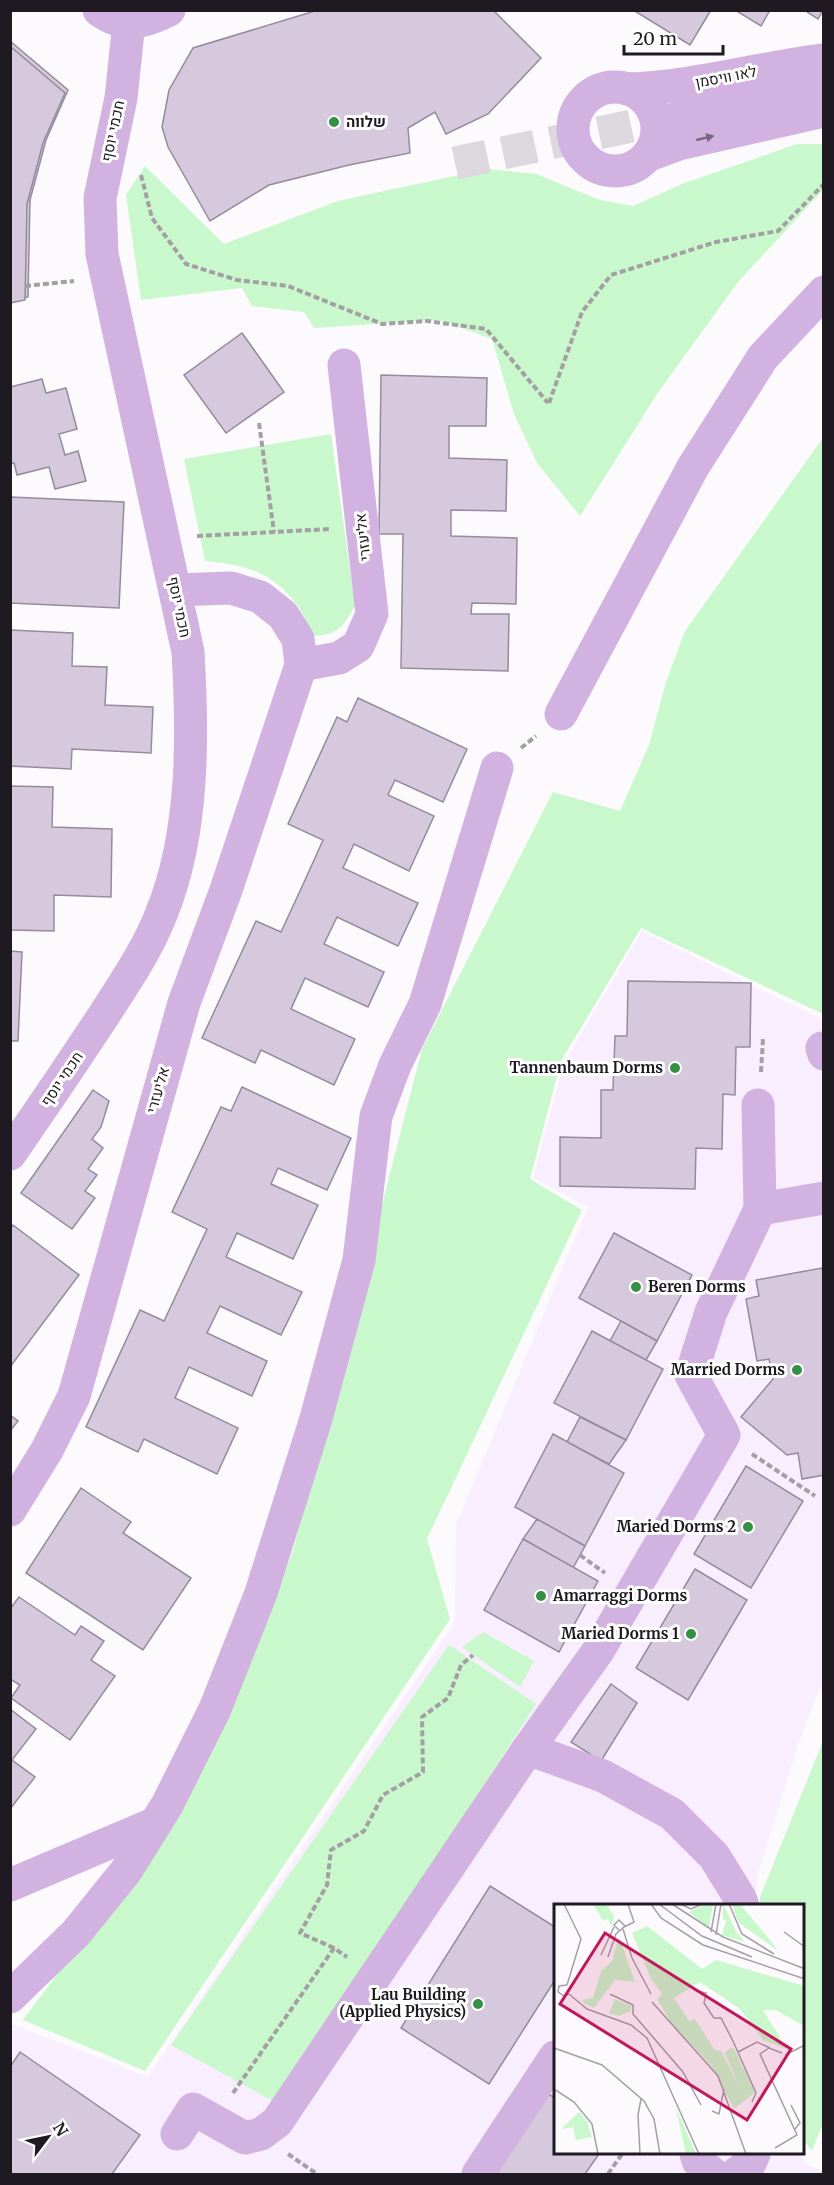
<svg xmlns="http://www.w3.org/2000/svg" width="834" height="2185" font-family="Merriweather,Heebo,serif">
<rect width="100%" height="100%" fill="#fdfafe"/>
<polygon fill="#f9eefe" points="642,931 823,1020 823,1679 798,1745 757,1877 755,1906 555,1906 555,2154 800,2154 807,2164 823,2172 823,2174 11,2174 11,2026 12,2024 148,2077 455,1622 456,1525 588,1207 533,1178 563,1064"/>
<g fill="#c8f8cb">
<polygon points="797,144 823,144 823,190 738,282 659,391 580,516 537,463 514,414 492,339 439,320 314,328 304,312 252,306 242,288 141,300 126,195 145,166 224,244 338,201 487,169 536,174 600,200 633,206 682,184"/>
<path d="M331 434 355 606C342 628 338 635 312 636 308 626 304 615 298 606 272 571 245 565 205 561L184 459Z"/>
<polygon points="823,438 823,1014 641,928 561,1061 530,1179 582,1210 427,1539 450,1619 145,2071 23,2020 175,1817 275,1595 293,1551 422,1049 553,792 620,811 649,745 666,682 685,631"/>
<polygon points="483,1632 534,1661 520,1687 462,1647"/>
<polygon points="449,1645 536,1704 278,2104 171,2045"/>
<polygon points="823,1741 824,2121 812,2151 802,2138 802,1906 760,1906 760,1897"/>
</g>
<g fill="#d6c9dd" stroke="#968a9d" stroke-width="1.5">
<polygon points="318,10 493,10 541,58 488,114 446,134 435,112 408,128 410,153 349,165 269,185 210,221 168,147 162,127 169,90 193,48"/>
<polygon points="633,10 711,10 690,45"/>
<polygon points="735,10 770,10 761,26"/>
<polygon points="804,10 823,10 818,19"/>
<polygon points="10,41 68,90 46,140 30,200 28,297 10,301"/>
<polygon points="10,46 65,93 43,143 27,204 25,300 10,303"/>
<polygon points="242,333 284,392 226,433 184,375"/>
<polygon points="381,375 487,378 486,426 449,426 449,458 507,460 506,511 451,510 451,536 517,538 516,604 472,603 471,614 509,614 508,671 401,668 403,534 379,534"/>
<polygon points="42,379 46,393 66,388 77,429 59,434 65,455 78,451 86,481 55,489 49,467 17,475 14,463 10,464 10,387"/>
<polygon points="10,497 124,502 119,608 10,603"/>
<polygon points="10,630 73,633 72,666 107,667 105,705 153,707 151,753 72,749 71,769 10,766"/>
<polygon points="358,698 467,749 443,802 395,780 388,795 434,816 409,871 354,844 343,868 418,903 398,946 337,917 324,944 384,972 368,1007 305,978 291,1009 355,1039 334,1085 261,1050 255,1063 202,1038 256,921 281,932 305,880 323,840 288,824 337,717 347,722"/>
<polygon points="10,786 53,787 52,827 112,829 111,897 54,895 54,931 10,930"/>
<polygon points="10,951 22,952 18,1041 10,1041"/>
<polygon points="628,981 751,983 750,1047 736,1047 735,1095 723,1094 722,1149 696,1148 695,1189 560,1186 560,1137 601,1138 601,1090 613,1090 615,1036 627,1036"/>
<polygon points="242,1087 351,1138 327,1190 278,1168 271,1184 318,1205 293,1259 237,1233 226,1257 302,1292 281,1335 220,1306 207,1333 267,1361 252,1396 189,1367 175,1398 238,1428 217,1474 144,1439 138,1452 86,1427 140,1310 164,1321 207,1229 172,1212 221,1107 231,1111"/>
<polygon points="93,1090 109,1101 101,1127 92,1139 103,1148 88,1169 97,1175 85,1191 95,1198 72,1229 21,1193"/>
<polygon points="13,1225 79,1275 10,1367 10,1229"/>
<polygon points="614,1233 692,1275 657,1341 579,1298"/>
<polygon points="822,1268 824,1279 824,1475 802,1479 798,1453 787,1455 741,1417 773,1379 769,1359 757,1361 746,1299 759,1296 756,1280"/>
<polygon points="621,1321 657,1341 646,1360 610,1341"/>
<polygon points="592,1331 663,1369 626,1440 554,1403"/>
<polygon points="10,1415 18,1421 10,1431"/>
<polygon points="580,1417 626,1440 609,1464 567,1442"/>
<polygon points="553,1434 624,1473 585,1546 515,1507"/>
<polygon points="746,1466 803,1501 751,1588 694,1554"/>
<polygon points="81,1488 131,1522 123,1533 191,1578 143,1650 26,1573"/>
<polygon points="537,1519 585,1546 573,1568 523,1539"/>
<polygon points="523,1539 598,1581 559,1652 484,1610"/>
<polygon points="695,1569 747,1600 688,1700 636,1668"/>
<polygon points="19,1597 75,1635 81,1626 104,1641 91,1660 115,1676 70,1740 11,1698 20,1685 10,1679 10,1609"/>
<polygon points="611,1684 637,1703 601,1761 571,1742"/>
<polygon points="10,1709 36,1729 12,1760 35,1777 10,1809"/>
<polygon points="490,1886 555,1927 555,1980 489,2084 401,2028"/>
<polygon points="20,2052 140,2135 112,2174 10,2174 10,2067"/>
<polygon points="540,2089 555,2098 555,2154 599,2154 585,2174 486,2174"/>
</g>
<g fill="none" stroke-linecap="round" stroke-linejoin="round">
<polyline stroke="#dcd8dd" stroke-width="33" stroke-dasharray="33 16" stroke-linecap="butt" points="455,163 680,116"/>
<g stroke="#a39fa4" stroke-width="4" stroke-dasharray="6 3" stroke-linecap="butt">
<polyline points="141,175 152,218 186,264 237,280 288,286 382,324 427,321 486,329 548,403"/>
<polyline points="25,286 74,281"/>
<polyline points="549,403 582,312 611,275 716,242 778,231 824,184"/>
<polyline points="259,423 274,532"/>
<polyline points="197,536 331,529"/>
<polyline points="521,748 536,736"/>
<polyline points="761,1072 763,1039"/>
<polyline points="752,1454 815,1496"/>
<polyline points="580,1555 605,1573"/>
<polyline points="334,1948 300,1933 327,1885 331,1850 364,1831 383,1795 423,1772 422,1717 448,1698 461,1665 473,1655"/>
<polyline points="233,2093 334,1948 347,1957"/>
<polyline points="288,2154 317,2174"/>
<polyline points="608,2174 622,2154"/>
</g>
<g stroke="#d1b2e1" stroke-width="33">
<path d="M99 10C123 28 144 23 169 10"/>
<circle cx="615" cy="129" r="42"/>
<path d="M627 89C694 87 758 68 824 60"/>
<polyline points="680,116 824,85"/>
<polyline points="649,155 679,144 824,111"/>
<polyline points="175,590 231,588 260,597 283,615 298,639 301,665"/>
<polyline points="561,714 693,467 763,357 824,292"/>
<polyline points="822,1048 824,1054"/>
<polyline points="758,1105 760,1209"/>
<path d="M10 1154C42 1108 73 1062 104 1015 125 982 148 949 162 912 194 833 193 736 188 652L102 254 100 198 121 98 129 22"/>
<polyline points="10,1510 47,1450 74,1396 184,1003 226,890 301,665 339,658 358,646 372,614 344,365"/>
<polyline points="528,1749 603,1776 672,1814 714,1856 740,1898 743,1906"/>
<polyline points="10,1885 156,1823"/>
<polyline points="10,1997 76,1933 126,1871 167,1805 215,1709 261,1593 315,1422 359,1260 376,1116 395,1065 425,1004 497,768"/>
<polyline points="177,2134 193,2109 245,2138 261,2134 277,2122 528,1749 598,1651 724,1435 691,1375 711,1312 760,1209 824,1198"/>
<polyline points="696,2154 698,2161 713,2174"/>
<polyline points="478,2174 555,2057"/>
<polyline points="736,2174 750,2163 754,2154"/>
</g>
</g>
<defs><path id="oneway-solid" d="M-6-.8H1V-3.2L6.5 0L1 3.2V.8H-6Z" transform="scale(1.5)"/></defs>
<use fill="#786681" href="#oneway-solid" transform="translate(705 138) rotate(-13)"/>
<g fill="#349042" stroke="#fff" stroke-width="2">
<circle cx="334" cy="122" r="6"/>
<circle cx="675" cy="1068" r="6"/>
<circle cx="636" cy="1287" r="6"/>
<circle cx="797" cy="1370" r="6"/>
<circle cx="748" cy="1527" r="6"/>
<circle cx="541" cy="1596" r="6"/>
<circle cx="691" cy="1634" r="6"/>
<circle cx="478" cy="2004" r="6"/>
</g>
<g text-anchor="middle" stroke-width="6" stroke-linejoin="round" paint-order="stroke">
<g font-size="15" fill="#1f1a21" stroke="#fff">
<text transform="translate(726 77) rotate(-11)" y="5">לאו וויסמן</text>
<text transform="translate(113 131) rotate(-78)" y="5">חכמי יוסף</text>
<text transform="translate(363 537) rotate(-96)" y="5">אליעזרי</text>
<text transform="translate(179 607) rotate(78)" y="5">חכמי יוסף</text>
<text transform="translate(62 1079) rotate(-56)" y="5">חכמי יוסף</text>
<text transform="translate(158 1090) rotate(-74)" y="5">אליעזרי</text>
</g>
<g font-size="15" font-weight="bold" fill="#1f1a21" stroke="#fff" text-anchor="end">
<text x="346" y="127" text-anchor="start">שלווה</text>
<text x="663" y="1073">Tannenbaum Dorms</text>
<text x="648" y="1292" text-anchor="start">Beren Dorms</text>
<text x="785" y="1375">Married Dorms</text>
<text x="736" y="1532">Maried Dorms 2</text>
<text x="553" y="1601" text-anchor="start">Amarraggi Dorms</text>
<text x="679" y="1639">Maried Dorms 1</text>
<text x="466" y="2000">Lau Building<tspan x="466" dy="17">(Applied Physics)</tspan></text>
</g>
</g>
<g transform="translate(554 1904)">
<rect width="250" height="250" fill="#fdfafe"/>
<path d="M52 0 60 12 58 23 54 15 49 17 40 1ZM152 0H159L155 24 135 8ZM169 0 183 29 191 38 168 31 172 17 169 15ZM186 0 221 42 223 46 185 19 178 1ZM93 22 148 65 162 56 250 82V122L222 106H209L233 145 209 136 186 105 146 78 120 94 135 117 141 115 160 145 168 148 185 183 171 149 177 143 180 145 201 188 180 205 157 161 118 120 103 95 108 90 97 75 78 29ZM65 33 81 78 61 76 40 104 30 99 28 96 39 94 47 67 58 57ZM61 95 77 102V107L65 112 55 109ZM122 204 142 250H132ZM25 208 33 217 38 233 22 236 19 223 7 225Z" fill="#c8f8cb"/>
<path fill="none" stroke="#a4a0a6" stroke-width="1.5" d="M10 0 27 35 13 81M97 0 107 14 149 41 251 75M105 0 148 32 198 53M118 0 169 33 251 65M126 0 137 5 148 0M175 0 188 30 220 50M70 23 80 18 74 0M69 25 78 54 97 90M157 28 162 0M230 28 251 43M162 31 167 0M47 51 60 23M54 53 62 30 71 22 65 16 60 21 65 26M13 81 5 82 4 88 10 92 15 90M140 86 152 89 150 99 160 114H167L179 137 202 189 198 198M15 90 33 105 77 121 93 134 145 250M56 90 79 101V110L129 168 147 201M98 98 164 172 192 250M0 144 48 161 90 197 100 215 106 250M184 148 203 138 216 144M231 151 251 141M0 185 20 198 38 220 44 250M237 201 246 219 241 225M158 207 165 210 170 185M221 244 243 231 206 150 215 144 228 149M86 250 84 211 87 195"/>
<path fill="#c2185b" fill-opacity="0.15" stroke="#c2185b" stroke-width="3" d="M51 29 237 145 193 216 6 100Z"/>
<rect width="250" height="250" fill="none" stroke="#1f1a21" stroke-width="3"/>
</g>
<rect width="834" height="2185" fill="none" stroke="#1f1a21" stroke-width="24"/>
<g transform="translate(48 2137) rotate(58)" stroke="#ffffff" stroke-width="4.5" paint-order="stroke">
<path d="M0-4.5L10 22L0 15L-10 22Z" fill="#1f1a21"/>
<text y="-9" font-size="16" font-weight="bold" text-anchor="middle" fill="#1f1a21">N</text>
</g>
<path d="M624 45v9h99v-9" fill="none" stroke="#1f1a21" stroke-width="3"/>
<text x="633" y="45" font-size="18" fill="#1f1a21" stroke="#ffffff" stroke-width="4.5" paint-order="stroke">20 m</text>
</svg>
